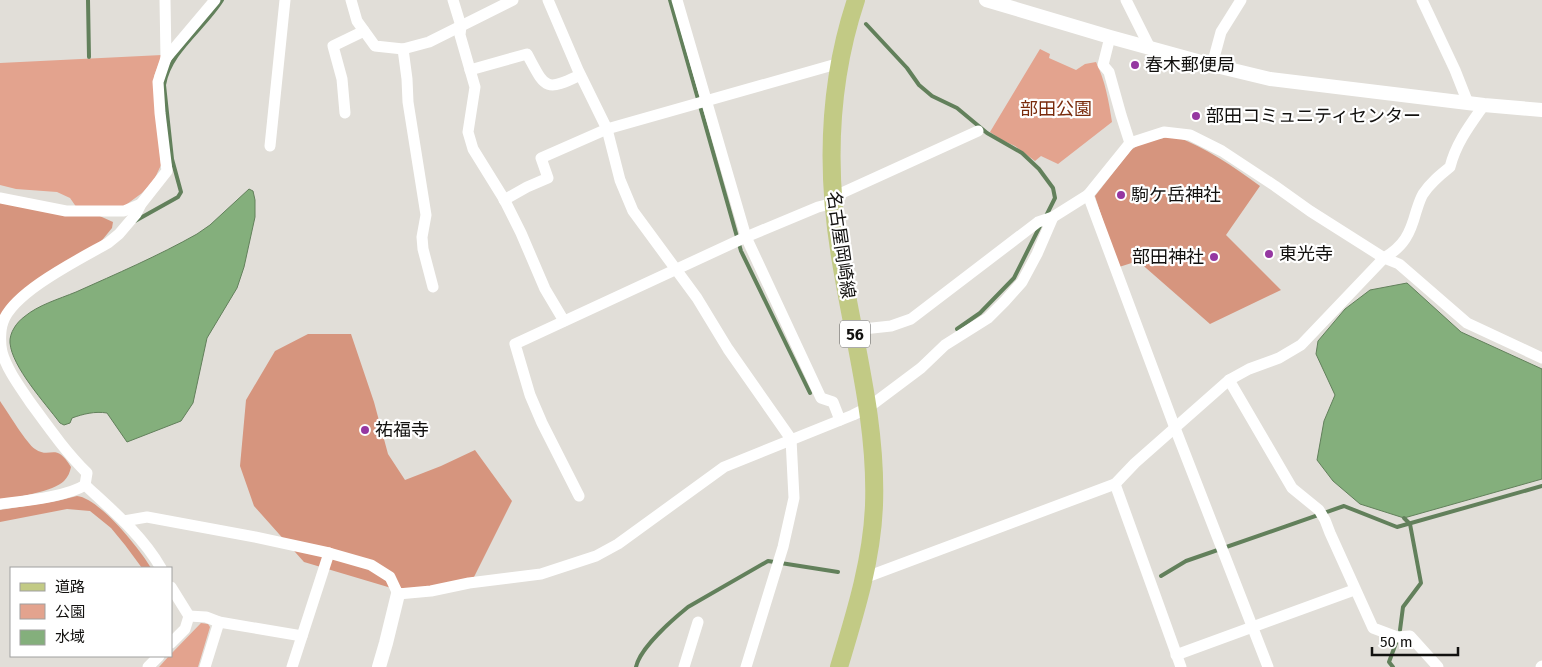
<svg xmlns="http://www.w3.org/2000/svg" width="1542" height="667" font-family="'Fira Sans','Noto Sans JP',sans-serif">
<rect width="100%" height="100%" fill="#e1ded8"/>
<g fill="#e3a38e">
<path d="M1040 49 1050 54 1049 58 1076 70 1085 64 1096 62C1105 80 1109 102 1112 122L1058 164 1041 156 1035 161 1015 146 1002 140 990 132Z"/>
<polygon points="162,55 154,76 154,92 161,165 154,180 142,193 123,207 77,208 70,198 57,192 16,189 0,185 0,63"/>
<polygon points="201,623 208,624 210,627 198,667 159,667 169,656 171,656 171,654"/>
</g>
<g fill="#d6957e">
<path d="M1174 136C1206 147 1232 166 1260 186L1226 235 1281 290 1210 324 1138 261 1119 267 1111 246 1095 196 1131 150 1143 142Z"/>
<polygon points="0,199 93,213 113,222 112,228 99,244 0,319"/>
<polygon points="308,334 351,334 374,402 388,454 405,480 441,466 475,450 512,501 474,577 446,585 398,590 304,562 254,506 240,466 246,400 275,351"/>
<path d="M0 401C7 411 27 444 35 449 51 460 55 441 71 467 70 472 68 477 64 481 55 491 14 498 0 500Z"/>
<path d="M77 496C99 498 140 549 151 568H142L125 545 111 528 90 511 67 509 0 522V510L57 501Z"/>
</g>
<g fill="#84af7c" stroke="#62805b">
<path d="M249 189 253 191 255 200V217L244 267 237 288 207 338 193 403 181 421 127 442 107 413C95 411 83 414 72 418L70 423 64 425 60 423C45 403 12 367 10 343 9 333 17 322 24 317 38 305 59 299 76 292 116 274 158 256 197 234L210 225Z"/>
<polygon points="1407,283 1461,332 1542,369 1542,479 1404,518 1360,504 1333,481 1317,460 1324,421 1335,395 1316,354 1318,341 1345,309 1370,290"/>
</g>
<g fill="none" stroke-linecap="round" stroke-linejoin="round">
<g stroke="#62805b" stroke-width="4">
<polyline points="88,0 89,57"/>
<polyline points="670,0 741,251 810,393"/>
<polyline points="866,24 907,68 919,85 932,96 957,108 987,133 1022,153 1039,169 1053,188 1055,198 1046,216"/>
<path d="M135 221 178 197 181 192 172 159 164 85C169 52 205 28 222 0"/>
<polyline points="957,329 980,313 1014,278 1040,226"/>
<polyline points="1161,576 1186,561 1344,506 1397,527 1542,486"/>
<polyline points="1400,630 1403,607 1421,583 1410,524 1404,518"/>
<path d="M636 667C640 648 672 620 688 607L768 561 838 572"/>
<polyline points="1393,667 1389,662 1396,643"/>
</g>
<g stroke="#fff" stroke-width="11">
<polyline points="351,0 357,21 375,46 403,49 429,42 513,0"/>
<polyline points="453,0 461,26 460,35 475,87 468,132 473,149 504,199 521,233 545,289 564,321"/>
<polyline points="548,0 578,70 607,129 620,180 633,211 697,298 728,349 791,439 794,498 783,547 746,667"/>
<polyline points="677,0 746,237 821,398 833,402 840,420"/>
<polyline points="1126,0 1150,48"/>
<polyline points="1422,0 1455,70 1468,103"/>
<polyline points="1110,37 1103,65 1109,72 1121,115 1130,143"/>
<polyline points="403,49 407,79 408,102 426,215 422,237 423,249 433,287"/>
<polyline points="166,58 215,0"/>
<polyline points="1212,65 1221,32 1241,0"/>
<path d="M470 70 527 54C545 87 544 93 580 75"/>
<polyline points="345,113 342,79 333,46 364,31"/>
<polyline points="270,146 285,0"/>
<polyline points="1088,195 1175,428 1268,667"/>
<polyline points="833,197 978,131"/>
<polyline points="0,198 66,211 124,211 141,204"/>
<polyline points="504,200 527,187 548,178 541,158 607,129 840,63"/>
<polyline points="854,330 891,326 911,319 1038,222 1053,217"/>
<polyline points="1229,380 1292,488 1319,510 1325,520 1330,533 1373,628 1397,637 1410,636 1438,667"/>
<polyline points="1115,484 1181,667"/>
<path d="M85 485C112 510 142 535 161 568"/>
<polyline points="579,496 542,423 530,395 515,344 746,237 818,207 834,203"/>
<path d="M0 504C22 501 67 497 85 485L87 473C65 451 49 428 30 402 20 387 7 370 2 352 0 344 0 330 3 322 13 292 80 259 108 243L119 234 136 214 141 204 167 171 160 113 158 82 166 58 165 0"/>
<polyline points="124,521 147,517 255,537 329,553 371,565 390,577 398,594 431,591 469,583 541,574 596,556 618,544 724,467 853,415 869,407 921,368 945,345 988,318 1005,301 1022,282 1037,254 1053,217 1088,195 1130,143 1164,132 1190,135 1222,151 1275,186 1310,211 1384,258 1399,264 1467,323 1542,358"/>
<path d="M864 578 1115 484 1135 463 1229 380 1249 369 1279 358 1301 345 1384 258C1404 246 1410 234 1416 212 1418 206 1420 199 1423 194 1430 183 1440 175 1450 167 1456 143 1470 125 1484 105"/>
<polyline points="171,587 189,616"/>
<polyline points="189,616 206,617 219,622 302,636"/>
<polyline points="171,643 185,629 189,616"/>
<polyline points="1176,655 1354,590"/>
<polyline points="148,667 159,656"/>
<polyline points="205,667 219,622"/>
<polyline points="292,667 329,553"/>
<polyline points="684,667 698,622"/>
<polyline points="1541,667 1542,666"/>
</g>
<g stroke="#fff" stroke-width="14">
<polyline points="986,0 1110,37 1212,65 1270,79 1484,105 1542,110"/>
<polyline points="379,667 386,643 398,594"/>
</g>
<path stroke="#c2ca85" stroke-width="18" d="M839 667C855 614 872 560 874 505 877 422 854 342 841 262 826 175 828 84 856 0"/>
</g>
<g fill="#9537a1" stroke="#fff" stroke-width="2">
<circle cx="1135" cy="65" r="5"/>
<circle cx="1196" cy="116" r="5"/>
<circle cx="1121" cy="195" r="5"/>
<circle cx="1269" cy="254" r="5"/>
<circle cx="1214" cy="257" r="5"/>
<circle cx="365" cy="430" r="5"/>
</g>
<g text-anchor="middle" stroke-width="4.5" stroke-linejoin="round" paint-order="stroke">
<rect fill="#fff" stroke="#595857" stroke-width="1" x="840" y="320.5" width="30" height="27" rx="4"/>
<g font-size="16" font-weight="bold" fill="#12110f">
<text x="855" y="340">56</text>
</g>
<g font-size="18" fill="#12110f" stroke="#fff" text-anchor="start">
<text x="1145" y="71">春木郵便局</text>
<text x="1206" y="122">部田コミュニティセンター</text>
<text x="1131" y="201">駒ケ岳神社</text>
<text x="1279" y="260">東光寺</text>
<text x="1204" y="263" text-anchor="end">部田神社</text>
<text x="375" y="436">祐福寺</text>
</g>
<g font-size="18" fill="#792b0c" stroke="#fff">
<text x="1056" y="115">部田公園</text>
</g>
<g font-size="18" fill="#12110f" stroke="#fff">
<text transform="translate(841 245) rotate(82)" y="6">名古屋岡崎線</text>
</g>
</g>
<rect x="10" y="567" width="162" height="90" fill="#ffffff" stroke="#a0a09f"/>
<rect x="20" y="583" width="25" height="8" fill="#c2ca85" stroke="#a0a09f"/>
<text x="55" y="592" font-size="15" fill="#12110f">道路</text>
<rect x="20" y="604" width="25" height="15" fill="#e3a38e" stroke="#a0a09f"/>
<text x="55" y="617" font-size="15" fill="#12110f">公園</text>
<rect x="20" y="630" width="25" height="15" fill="#84af7c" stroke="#a0a09f"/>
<text x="55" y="642" font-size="15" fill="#12110f">水域</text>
<path d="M1372 647v8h86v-8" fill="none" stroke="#12110f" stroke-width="2.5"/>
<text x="1380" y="647" font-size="15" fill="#12110f" stroke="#ffffff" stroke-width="4" paint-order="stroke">50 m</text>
</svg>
